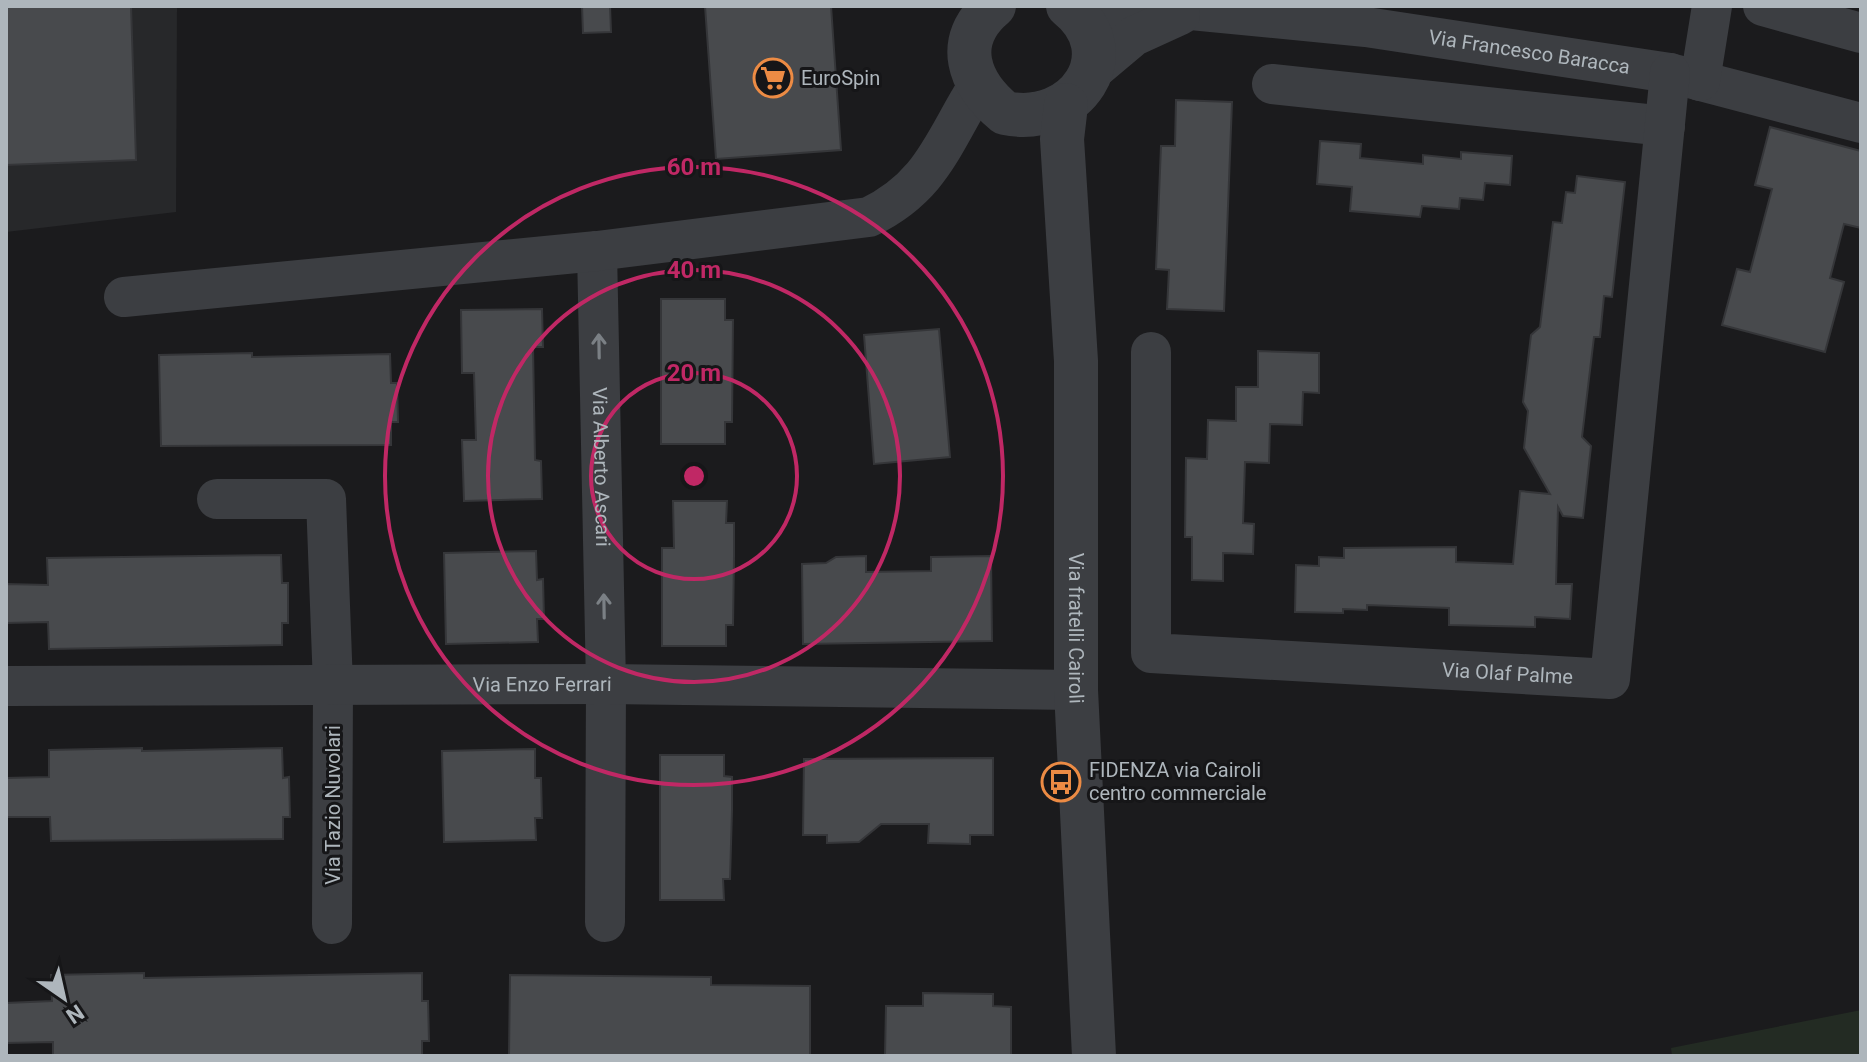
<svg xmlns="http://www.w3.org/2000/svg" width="1867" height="1062" font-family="Roboto,sans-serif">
<rect width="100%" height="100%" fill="#1b1b1d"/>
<polygon fill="#27282a" points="6,6 177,6 176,212 6,232"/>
<polygon fill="#232b23" points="1861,1010 1861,1056 1672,1056 1671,1048"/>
<g fill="#484a4d" stroke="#353639" stroke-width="2">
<polygon points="6,6 131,6 136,160 6,165"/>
<polygon points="582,6 610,6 611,32 583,33"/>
<polygon points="705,6 831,6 841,150 716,159"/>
<polygon points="1176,100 1232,102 1224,311 1167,309 1169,270 1156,269 1161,146 1175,146"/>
<polygon points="1770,127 1861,151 1861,228 1844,224 1830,278 1844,282 1825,352 1722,325 1737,269 1750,272 1772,189 1755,185"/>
<polygon points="1320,141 1361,144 1360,158 1423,164 1423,155 1461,159 1461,152 1512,156 1510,185 1485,183 1483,200 1460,198 1459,209 1422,206 1420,217 1350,211 1352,187 1317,184"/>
<polygon points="1577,176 1625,182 1612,297 1604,296 1600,337 1594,337 1582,437 1591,446 1583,518 1563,516 1558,507 1556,584 1572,584 1570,619 1535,617 1535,627 1449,625 1449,608 1367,605 1367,610 1343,609 1343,613 1295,612 1296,565 1319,566 1319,557 1344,558 1344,548 1456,547 1456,562 1513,564 1520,491 1550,494 1524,448 1528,411 1523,402 1531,335 1540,327 1553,222 1562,223 1566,192 1575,193"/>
<polygon points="661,299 725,299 725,320 733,320 732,422 725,422 725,444 661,444"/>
<polygon points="542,309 543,347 533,347 535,460 541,461 542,499 464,501 462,440 476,440 474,373 462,373 461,310"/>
<polygon points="939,329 950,457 874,464 864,335"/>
<polygon points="1258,351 1319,353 1319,393 1303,392 1302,425 1270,424 1269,463 1245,462 1243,523 1254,524 1253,554 1223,553 1223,581 1192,580 1192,537 1185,537 1186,458 1207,459 1208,420 1236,421 1236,387 1258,387"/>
<polygon points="252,353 252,357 390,354 391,383 397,383 398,422 391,422 391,445 161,446 159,355"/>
<polygon points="673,501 727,501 726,523 734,523 734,557 733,625 726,625 726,646 662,646 662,548 674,548"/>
<polygon points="536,551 537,580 543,579 544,619 537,619 538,642 446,644 444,553"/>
<polygon points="281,555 282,583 288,583 288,623 282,623 282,645 49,649 48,622 6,623 6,584 48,585 47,558"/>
<polygon points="866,556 866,572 931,571 931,557 991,556 992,641 803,644 802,564 826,563 836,557"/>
<polygon points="142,748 142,751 282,748 283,778 289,777 290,817 283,817 283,839 51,841 50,817 6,817 6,778 49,777 49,750"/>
<polygon points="535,749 535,778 541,778 542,818 535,818 536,840 444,842 442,751"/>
<polygon points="660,755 724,755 724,776 732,777 732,810 730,879 723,879 724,900 660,900"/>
<polygon points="993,758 993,835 970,835 970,844 928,843 929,824 881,824 859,842 827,843 827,835 803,835 804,759"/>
<polygon points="144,973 144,978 422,973 422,1001 428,1001 429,1041 422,1041 422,1056 53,1056 53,1042 6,1043 6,1003 52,1001 51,975"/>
<polygon points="510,975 711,977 711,985 810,986 810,1056 509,1056"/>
<polygon points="923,993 993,994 993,1006 1011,1007 1011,1056 885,1056 886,1006 923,1006"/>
</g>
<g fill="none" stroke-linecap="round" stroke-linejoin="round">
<g stroke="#3c3e42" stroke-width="40">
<polyline points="1763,6 1861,33"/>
<path id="s1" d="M1076 12 1191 10 1366 27 1670 73 1861 123"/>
<polyline points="1090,73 1134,36 1180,15"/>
<polyline points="1700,81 1712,6"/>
<polyline points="1272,84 1665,126"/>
<path id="s2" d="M597 251 606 684 605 922"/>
<path d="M124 297 597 251 869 217C933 186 943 141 978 86"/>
<path id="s3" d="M1151 352V653L1610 679 1670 73"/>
<polyline points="217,499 326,499 333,685 332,924"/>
<path id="s4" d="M6 686 606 684 1076 690"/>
</g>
<g stroke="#3c3e42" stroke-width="44">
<path d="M994 6C952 41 969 84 1005 113 1076 128 1127 53 1068 6"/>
<path id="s5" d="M1066 105 1062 139 1076 361V690L1094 1056"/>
</g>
</g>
<defs><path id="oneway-shaft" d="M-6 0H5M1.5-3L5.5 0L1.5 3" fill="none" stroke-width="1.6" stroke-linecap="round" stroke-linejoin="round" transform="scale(2)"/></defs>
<g stroke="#7b8085">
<use href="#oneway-shaft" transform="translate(599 346) rotate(-91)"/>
<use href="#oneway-shaft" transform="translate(604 606) rotate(-91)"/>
</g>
<g fill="none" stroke="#c02865" stroke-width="4">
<circle cx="694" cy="476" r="103"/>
<circle cx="694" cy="476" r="206"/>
<circle cx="694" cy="476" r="309"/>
</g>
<defs>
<g id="supermarket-ring" transform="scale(2)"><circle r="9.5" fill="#161618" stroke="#ec8b44" stroke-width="1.5"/><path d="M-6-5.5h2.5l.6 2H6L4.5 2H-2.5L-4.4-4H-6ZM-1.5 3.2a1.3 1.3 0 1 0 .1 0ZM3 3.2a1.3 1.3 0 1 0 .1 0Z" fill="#ec8b44"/></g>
<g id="bus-ring" transform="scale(2)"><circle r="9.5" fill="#161618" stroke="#ec8b44" stroke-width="1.5"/><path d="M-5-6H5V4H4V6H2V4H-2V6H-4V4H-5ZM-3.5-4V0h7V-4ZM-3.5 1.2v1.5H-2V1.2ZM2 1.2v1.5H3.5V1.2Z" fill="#ec8b44"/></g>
</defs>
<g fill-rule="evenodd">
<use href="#supermarket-ring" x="773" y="78"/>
<use href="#bus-ring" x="1061" y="782"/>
</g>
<g text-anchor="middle" stroke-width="6" stroke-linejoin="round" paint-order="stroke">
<g font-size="20" fill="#aeb6bc" stroke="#161618">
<text dy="7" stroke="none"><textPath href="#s1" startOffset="456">Via Francesco Baracca</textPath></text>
<text dy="7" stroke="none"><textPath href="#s2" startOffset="216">Via Alberto Ascari</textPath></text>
<text dy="7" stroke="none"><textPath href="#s5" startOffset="524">Via fratelli Cairoli</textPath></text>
<text dy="7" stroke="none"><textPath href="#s3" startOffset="658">Via Olaf Palme</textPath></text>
<text dy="7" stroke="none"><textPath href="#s4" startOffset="536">Via Enzo Ferrari</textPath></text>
<text transform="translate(333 805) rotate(-90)" y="7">Via Tazio Nuvolari</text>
</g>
<g font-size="20" fill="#aeb6bc" stroke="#161618" text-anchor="start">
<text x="801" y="85">EuroSpin</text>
<text x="1089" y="777">FIDENZA via Cairoli<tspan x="1089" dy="23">centro commerciale</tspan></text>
</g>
</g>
<circle cx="694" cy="476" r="12" fill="#c02865" stroke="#161618" stroke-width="4"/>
<g font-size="24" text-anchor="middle" font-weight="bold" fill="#c02865" stroke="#161618" stroke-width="6" stroke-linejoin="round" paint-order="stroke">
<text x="694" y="175">60 m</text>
<text x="694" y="278">40 m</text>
<text x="694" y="381">20 m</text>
</g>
<rect width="1867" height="1062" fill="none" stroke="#aeb6bc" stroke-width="16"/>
<g transform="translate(64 998) rotate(146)" stroke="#161618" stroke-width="6" paint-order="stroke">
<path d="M0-6L14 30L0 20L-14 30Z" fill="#aeb6bc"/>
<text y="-12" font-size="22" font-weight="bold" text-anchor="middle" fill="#aeb6bc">N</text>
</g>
</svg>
